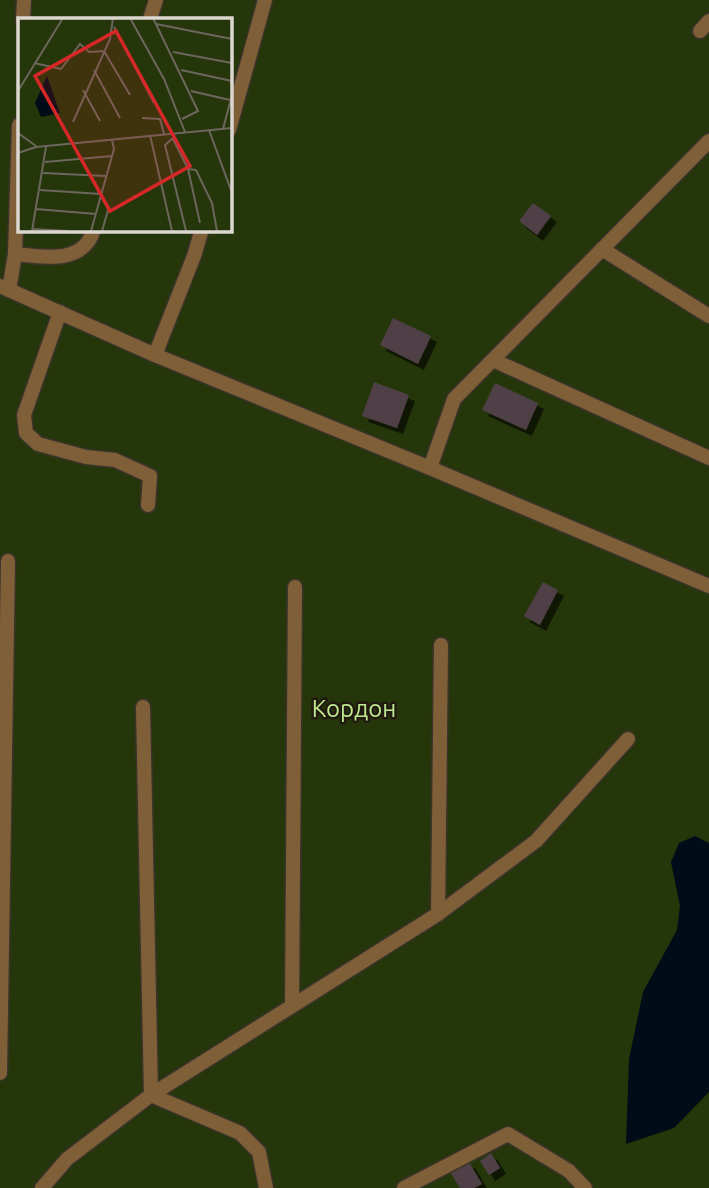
<svg xmlns="http://www.w3.org/2000/svg" width="709" height="1188" font-family="Ubuntu,sans-serif">
<defs>
<filter id="shadow"><feDropShadow dx="6" dy="6" stdDeviation="0" flood-color="#0009"/></filter>
</defs>
<rect width="100%" height="100%" fill="#211a10"/>
<path fill="#25360a" fill-rule="evenodd" d="M0 0H709V1188H0ZM19 19H229V229H19Z"/>
<polygon fill="#000c18" points="695,836 709,843 709,1092 674,1128 626,1144 629,1059 643,992 677,930 680,906 671,862 679,843"/>
<g fill="#4f4146" filter="url(#shadow)">
<polygon points="533,203 551,216 537,235 519,221"/>
<polygon points="393,318 431,336 418,364 380,345"/>
<polygon points="374,382 409,395 397,428 362,416"/>
<polygon points="495,383 538,403 526,430 482,410"/>
<polygon points="543,582 558,590 540,625 524,616"/>
<polygon points="491,1153 500,1168 489,1175 480,1161"/>
<polygon points="469,1162 482,1184 474,1188 460,1188 450,1172"/>
</g>
<g fill="none" stroke-linecap="round" stroke-linejoin="round">
<g stroke="#3b342b" stroke-width="17">
<g id="minor">
<polyline points="23,19 24,0"/>
<polyline points="150,19 156,0"/>
<polyline points="700,31 709,21"/>
<polyline points="229,130 265,0"/>
<polyline points="602,249 709,316"/>
<path d="M15 254C43 257 84 265 94 229"/>
<polyline points="0,286 155,355 430,468 709,586"/>
<polyline points="9,290 15,254 19,125"/>
<polyline points="60,312 24,415 26,433 38,444 86,457 115,460 150,476 148,505"/>
<polyline points="155,355 194,256 202,229"/>
<polyline points="493,360 709,458"/>
<polyline points="430,468 454,399 709,141"/>
<polyline points="143,707 151,1095 240,1133 259,1152 266,1188"/>
<polyline points="438,914 441,645"/>
<polyline points="292,1005 295,587"/>
<polyline points="0,1073 8,561"/>
<polyline points="42,1188 67,1159 151,1095 438,914 536,841 628,739"/>
<polyline points="404,1188 508,1134 569,1171 585,1188"/>
</g>
</g>
<use href="#minor" stroke="#7f5f37" stroke-width="14"/>
</g>
<g text-anchor="middle" stroke-width="5" stroke-linejoin="round" paint-order="stroke">
<g font-size="24" fill="#bde78d" stroke="#211a10">
<text x="354" y="717">Кордон</text>
</g>
</g>
<g transform="translate(18 18)">
<rect width="214" height="214" fill="#211a10"/>
<path d="M0 0H213V213H0Z" fill="#25360a"/>
<path d="M29 58 42 95 23 99 17 85Z" fill="#000c18"/>
<path fill="none" stroke="#6c665d" stroke-width="2" d="M112 0 146 61 167 114M135 0 180 93 164 101M138 6 214 21M96 9 136 85M155 34 214 45M16 45 43 51 62 26 71 34 86 33 112 77M76 52 102 100M163 52 214 63M65 72 82 103M0 73 45 0M173 73 212 82M124 100 142 101 146 116M55 104 92 21 95 0M205 111 214 77M191 112 214 175M0 115 18 128M132 117 154 213M155 120 147 127 168 213M155 121 170 151 182 205M0 135 18 129 214 110M27 144 94 138M170 151 178 152 194 185 199 213M25 155 88 158M22 172 83 176M18 191 78 196M14 211 50 213M14 213 28 129M73 213 96 131 94 122M84 213 91 189"/>
<path fill="#d62828" fill-opacity="0.15" stroke="#d62828" stroke-width="3.5" d="M98 13 172 148 92 193 17 58Z"/>
<rect width="214" height="214" fill="none" stroke="#dcd7d1" stroke-width="3.5"/>
</g>
</svg>
